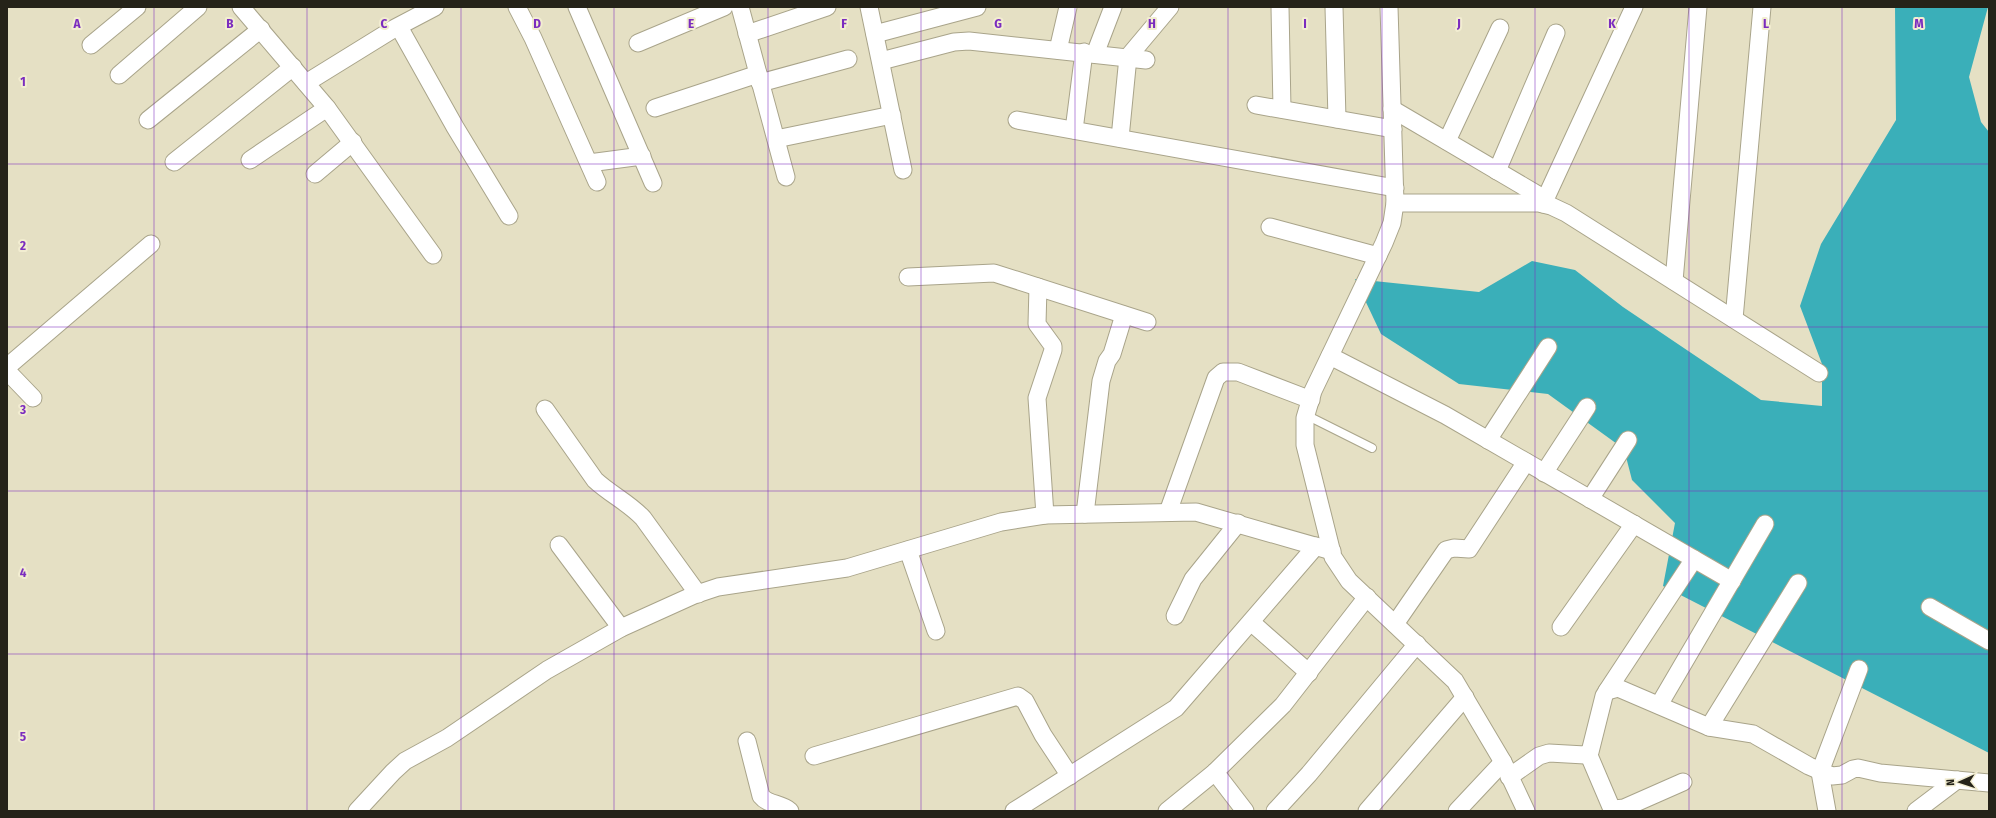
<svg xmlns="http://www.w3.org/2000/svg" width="1996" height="818" font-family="'Fira Sans Condensed',sans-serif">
<rect width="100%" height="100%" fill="#e5e0c4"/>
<polygon fill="#3aafb9" points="1895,7 1988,7 1969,77 1981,122 1989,132 1989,753 1663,586 1675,523 1632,480 1624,449 1548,394 1459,384 1381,334 1355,279 1479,292 1532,261 1575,270 1623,307 1761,400 1822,406 1822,364 1800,306 1821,244 1896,120"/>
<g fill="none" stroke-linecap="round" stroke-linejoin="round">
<g stroke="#a9a48a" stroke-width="10">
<polyline id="lane" points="1306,415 1372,448"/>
</g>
<g stroke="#a9a48a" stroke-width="19">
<g id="street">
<polyline points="241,7 327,108 433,255"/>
<polyline points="517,7 533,38 597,182"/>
<polyline points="577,7 653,183"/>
<polyline points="740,7 786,177"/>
<polyline points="869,7 903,170"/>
<polyline points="1280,7 1282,109"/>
<polyline points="1334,7 1337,119"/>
<polyline points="1389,7 1395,203 1392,223 1384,243 1313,391 1305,418 1305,445 1333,557 1349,581 1455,681 1503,762 1526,811"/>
<polyline points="399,27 455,127 509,216"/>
<polyline points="747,34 827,7"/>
<polyline points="875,34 977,7"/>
<polyline points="638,43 724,7"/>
<polyline points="91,45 137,7"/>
<polyline points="1058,50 1068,7"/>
<polyline points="1095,54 1113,7"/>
<polyline points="881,61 954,42 969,41 1146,60"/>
<polyline points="119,75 198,7"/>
<polyline points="306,83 395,28 435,7"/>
<polyline points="760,83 848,59"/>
<polyline points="1256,105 1393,129"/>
<polyline points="655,108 758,74"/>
<polyline points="1392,109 1545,199"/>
<polyline points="148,120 261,29"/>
<polyline points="1017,120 1395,188"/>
<polyline points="1074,130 1084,52"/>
<polyline points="1120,138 1128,57 1170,7"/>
<polyline points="776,139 892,115"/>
<polyline points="1447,141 1500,28"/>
<polyline points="250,160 327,108"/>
<polyline points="174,162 293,67"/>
<polyline points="589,163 642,156"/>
<polyline points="1497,171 1556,33"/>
<polyline points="315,174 353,142"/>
<polyline points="1395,203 1539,203 1551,206 1566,213 1819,373"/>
<polyline points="1543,204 1634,7"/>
<polyline points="1270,227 1378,256"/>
<polyline points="908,277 994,273 1147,322"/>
<polyline points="1674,281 1698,7"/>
<polyline points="1038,287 1037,324 1053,346 1053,350 1037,398 1045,515"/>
<polyline points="1734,319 1762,7"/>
<polyline points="1330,356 1445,415 1732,581"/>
<polyline points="7,367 151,244"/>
<polyline points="7,371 33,398"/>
<path d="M545 409 595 480C610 494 629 503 643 518L698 594"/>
<polyline points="1488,440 1548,347"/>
<polyline points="1544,473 1587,407"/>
<polyline points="1590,499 1628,440"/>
<polyline points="1168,512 1216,378 1223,372 1238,372 1311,400"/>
<polyline points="1085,514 1101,381 1107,361 1112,354 1124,315"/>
<polyline points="559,545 621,628"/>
<polyline points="908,550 936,631"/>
<polyline points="1930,607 1989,641"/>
<polyline points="1175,616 1193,579 1238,523"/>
<polyline points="1251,622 1309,673"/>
<polyline points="1395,624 1446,550 1454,548 1469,549 1526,462"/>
<polyline points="1561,627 1634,524"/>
<polyline points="1607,691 1694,559"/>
<polyline points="1659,705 1765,524"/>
<polyline points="1709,727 1798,583"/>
<path d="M747 741 761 796C768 805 781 803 790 811"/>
<polyline points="1588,753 1611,807 1615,809 1624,808 1683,782"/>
<polyline points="814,756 1018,696 1025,701 1043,735 1070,776"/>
<polyline points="1215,772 1245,811"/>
<polyline points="1509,777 1539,756 1549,753 1585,755 1590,752 1604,696 1607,691 1618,688 1709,727 1753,734 1809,766 1832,776 1842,775 1853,769 1858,768 1880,773 1989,783"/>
<polyline points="357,811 393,772 405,761 447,738 547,670 621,628 694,595 718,587 847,568 1001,522 1045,515 1196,512 1332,551"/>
<polyline points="1014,811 1176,708 1316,546"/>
<polyline points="1167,811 1215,772 1283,705 1367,597"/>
<polyline points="1275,811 1309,774 1417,644"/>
<polyline points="1367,811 1465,697"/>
<polyline points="1457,811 1503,762"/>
<polyline points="1827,811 1820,772 1859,669"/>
<polyline points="1916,811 1957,780"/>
</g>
</g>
<use href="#lane" stroke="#fff" stroke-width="8"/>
<use href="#street" stroke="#fff" stroke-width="17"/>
</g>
<path fill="none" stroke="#7b2cbf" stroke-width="1" stroke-opacity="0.55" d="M154 7V811M307 7V811M461 7V811M614 7V811M768 7V811M921 7V811M1075 7V811M1228 7V811M1382 7V811M1535 7V811M1689 7V811M1842 7V811M7 164H1989M7 327H1989M7 491H1989M7 654H1989"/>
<g font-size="13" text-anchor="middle" font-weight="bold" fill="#7b2cbf" stroke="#f2edd1" stroke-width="4" stroke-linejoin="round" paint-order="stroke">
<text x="77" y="28">A</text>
<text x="230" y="28">B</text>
<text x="384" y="28">C</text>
<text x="537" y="28">D</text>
<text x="691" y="28">E</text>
<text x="844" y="28">F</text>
<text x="998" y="28">G</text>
<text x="1152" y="28">H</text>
<text x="1305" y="28">I</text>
<text x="1459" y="28">J</text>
<text x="1612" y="28">K</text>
<text x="1766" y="28">L</text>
<text x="1919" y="28">M</text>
<text x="23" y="86">1</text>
<text x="23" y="250">2</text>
<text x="23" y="414">3</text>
<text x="23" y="577">4</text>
<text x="23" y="741">5</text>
</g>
<rect width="1996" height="818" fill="none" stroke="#252319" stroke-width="16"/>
<g transform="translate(1960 782) rotate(267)" stroke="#f2edd1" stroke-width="3" paint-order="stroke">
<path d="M0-3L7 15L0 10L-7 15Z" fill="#252319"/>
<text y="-6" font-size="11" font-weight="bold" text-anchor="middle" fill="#252319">N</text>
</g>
</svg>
